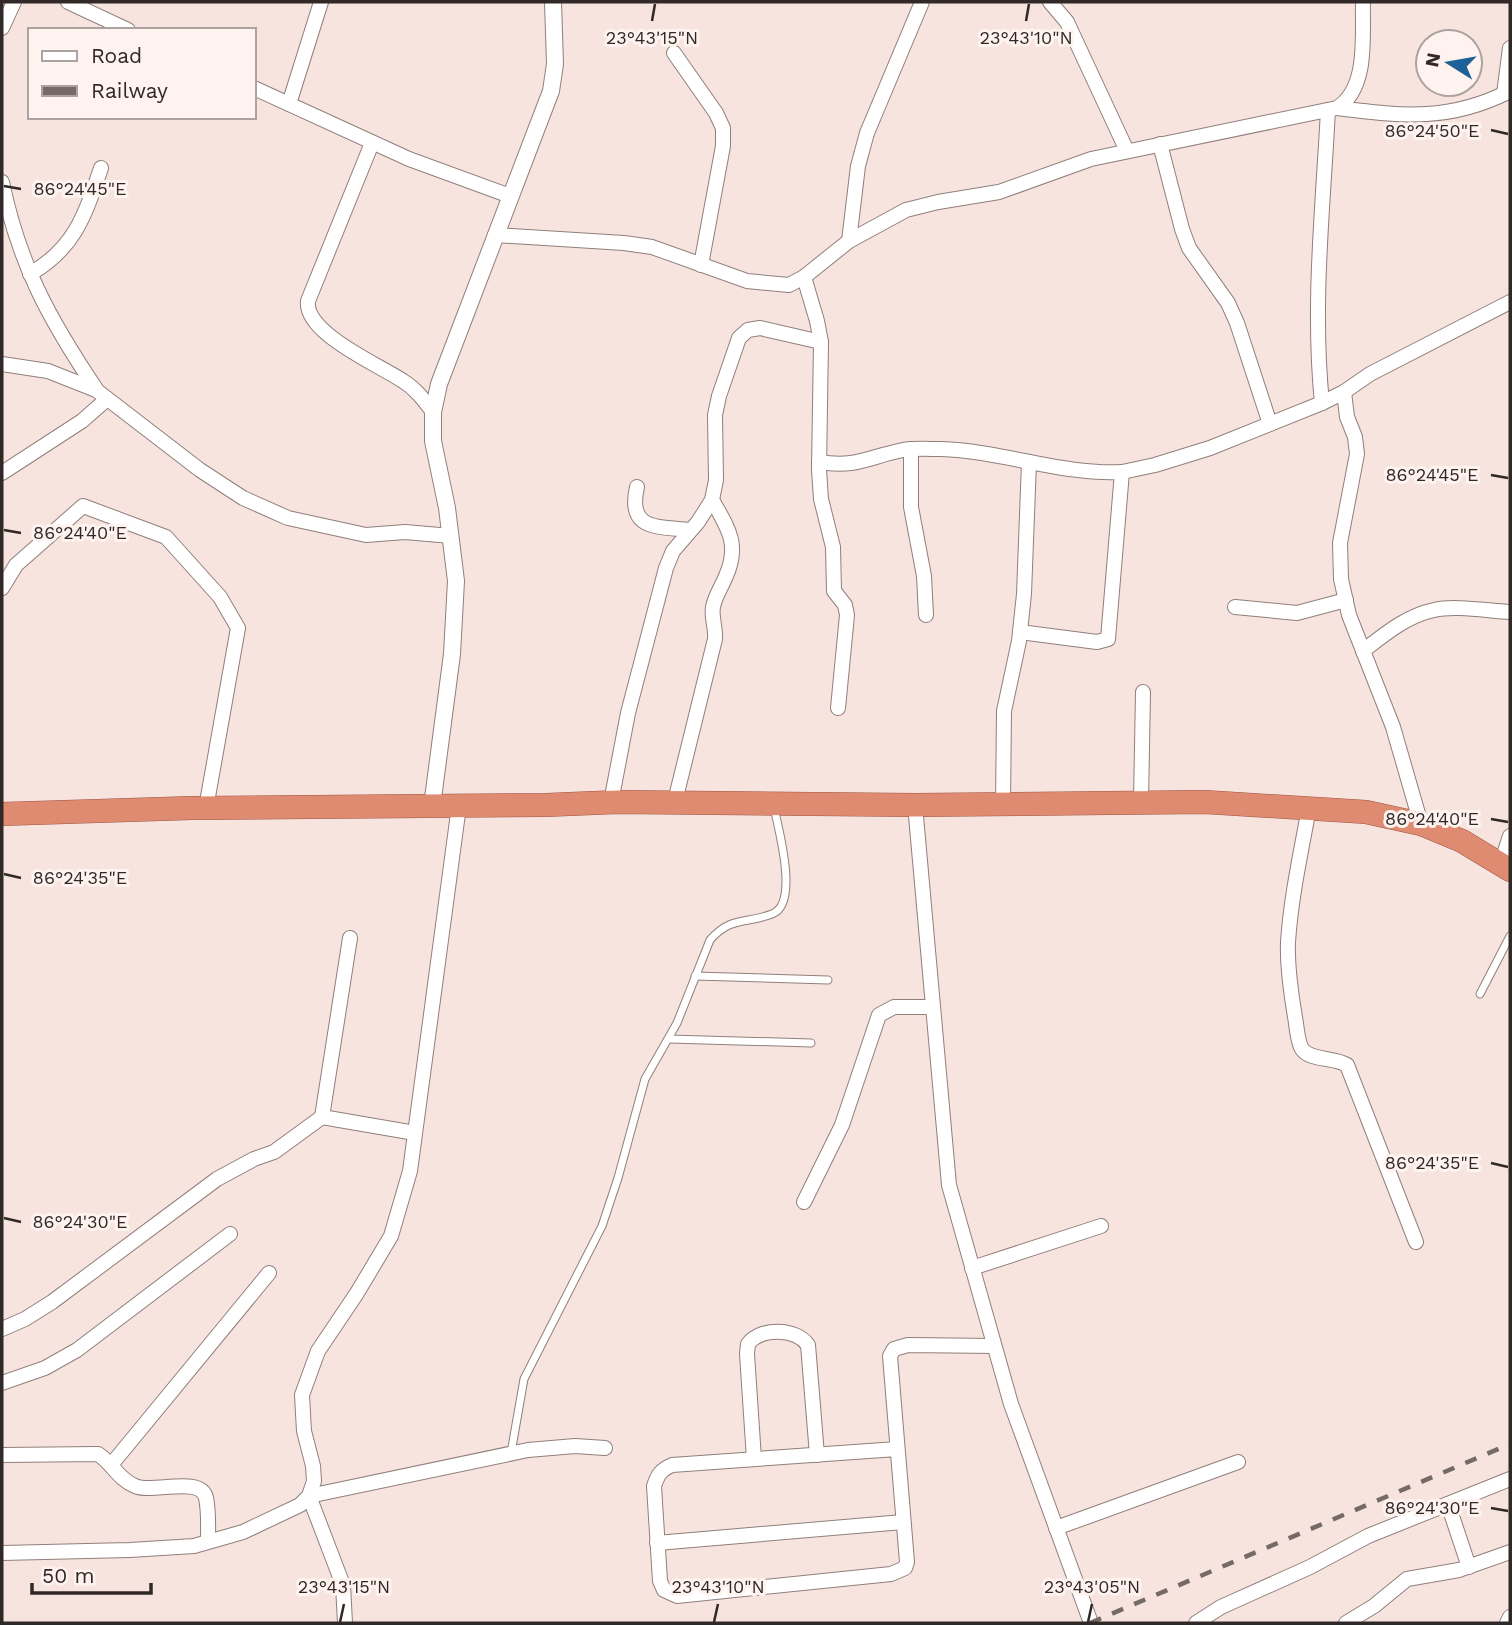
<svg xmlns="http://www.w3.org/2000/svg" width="1512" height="1625" font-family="'Work Sans',sans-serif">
<rect width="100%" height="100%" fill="#f7e4df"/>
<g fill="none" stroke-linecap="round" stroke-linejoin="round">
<g stroke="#907f7a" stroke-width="9">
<g id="service">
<polyline points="695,976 828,980"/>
<polyline points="1480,994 1510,936"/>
<polyline points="669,1039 811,1043"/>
<path d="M511 1453 524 1379 602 1226 618 1178 645 1079 677 1023 710 940C731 916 746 924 772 914 800 904 778 828 774 807"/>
</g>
</g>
<g stroke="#907f7a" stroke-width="16">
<g id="minor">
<polyline points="68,2 128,30"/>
<polyline points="1050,2 1067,22 1127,151"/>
<polyline points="2,28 14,2"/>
<polyline points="674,53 716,113 723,128 723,146 701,265"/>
<polyline points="254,88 409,159 510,196"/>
<polyline points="1504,94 1510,48"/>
<polyline points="289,104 321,2"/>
<path d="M1337 108C1403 116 1449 122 1510 91"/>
<path d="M372 143 308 301C304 333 379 365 403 381 416 389 424 400 433 412"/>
<polyline points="1160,144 1182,229 1189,248 1228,303 1237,323 1270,424"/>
<path d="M2 182C19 264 49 319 96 389"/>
<path d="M495 235 624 243 652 247 747 281 789 285 804 277 849 241 906 210 938 202 999 192 1091 159 1337 108C1369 88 1362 35 1363 2"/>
<polyline points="849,241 858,166 867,133 922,2"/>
<path d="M30 274C75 248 85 215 101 168"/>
<polyline points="804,277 817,321 821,342 819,470 821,499 833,547 834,591 845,605 847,615 838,708"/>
<polyline points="2,364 48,371 96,390 200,470 243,498 288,518 366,535 405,532 451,536"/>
<polyline points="1344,392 1347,417 1355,437 1357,454 1340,543 1341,579 1349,615 1393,727 1421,824"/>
<path d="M1322 403C1312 306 1323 207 1328 110"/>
<polyline points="911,449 911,507 924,576 926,615"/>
<path d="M819 462C857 468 868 457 903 450 915 448 929 449 941 449 1002 451 1061 475 1122 472"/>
<polyline points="2,473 82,421 107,399"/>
<path d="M637 487C627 531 657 526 690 530"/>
<polyline points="2,588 16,565 83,506 166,537 220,597 238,628 206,808"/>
<polyline points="1235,607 1297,613 1346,600"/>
<polyline points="1020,632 1097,642 1108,639 1122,472 1155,465 1210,448 1322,403 1344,392 1370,374 1510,302"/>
<path d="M1363 651C1385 634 1406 616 1434 610 1455 605 1488 611 1510 612"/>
<path d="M675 801 715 639C716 628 711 617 713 607 715 596 722 586 726 576 740 544 728 528 712 500"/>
<polyline points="611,802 628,713 666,568 673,551 698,522 712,500 716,480 715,415 719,396 739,338 748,330 760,328 821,342"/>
<polyline points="1141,802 1143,692"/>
<polyline points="1003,804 1004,711 1019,641 1024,594 1029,462"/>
<polyline points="915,805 949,1185 1011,1404 1091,1623"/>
<path d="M1309 808C1301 852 1291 897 1288 942 1287 966 1291 993 1295 1017 1297 1027 1297 1041 1302 1049 1310 1061 1335 1057 1347 1065L1416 1242"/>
<polyline points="1501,864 1510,836"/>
<polyline points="322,1117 350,938"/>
<polyline points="804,1202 842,1125 879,1015 894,1007 933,1007"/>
<polyline points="972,1268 1101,1226"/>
<polyline points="2,1329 25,1319 52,1302 217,1179 254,1159 274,1152 322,1117 415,1133"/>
<polyline points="2,1383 45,1368 77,1350 230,1234"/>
<path d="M897 1449 672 1465C661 1470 658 1474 654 1486L660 1581 664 1590 677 1596 891 1574 905 1568 907 1562 890 1356 894 1349 908 1345 994 1346"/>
<path d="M2 1455 98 1454C112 1463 119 1480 135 1486 152 1494 201 1475 206 1498 209 1511 208 1528 208 1541"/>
<path d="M754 1459 747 1354 748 1344C761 1327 796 1328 808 1345L817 1455"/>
<polyline points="111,1465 269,1273"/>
<polyline points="1448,1504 1469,1567"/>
<polyline points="1056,1528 1238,1462"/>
<polyline points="657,1543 903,1522"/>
<polyline points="2,1553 130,1550 194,1546 243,1532 300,1505 309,1496 314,1481 313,1466 304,1431 302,1395 318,1351 357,1293 391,1236 410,1171 459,806"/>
<polyline points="345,1623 343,1585 309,1496 528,1450 575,1446 605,1448"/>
<polyline points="1196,1623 1221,1607 1310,1567 1368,1536 1510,1479"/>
<polyline points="1346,1623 1374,1606 1407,1579 1459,1570 1510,1552"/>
<polyline points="1507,1623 1510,1617"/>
</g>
</g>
<g stroke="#907f7a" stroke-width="18">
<polyline id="tertiary" points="432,806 452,654 456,581 447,508 433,441 433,412 439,384 551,91 555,64 553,2"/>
</g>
<g stroke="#9d5641" stroke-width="24">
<polyline id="trunk" points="2,814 192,808 546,805 618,802 915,805 1205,802 1366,812 1421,824 1462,841 1510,870"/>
</g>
<use href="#service" stroke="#fff" stroke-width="7"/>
<use href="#minor" stroke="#fff" stroke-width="14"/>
<use href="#tertiary" stroke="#fff" stroke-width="16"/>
<use href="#trunk" stroke="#df8b72" stroke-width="23"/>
<polyline stroke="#756a67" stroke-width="4.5" stroke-dasharray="12 12" stroke-linecap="butt" points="1090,1623 1510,1444"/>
</g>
<path fill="none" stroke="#302927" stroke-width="2.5" d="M652 21 655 4M1026 21 1029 4M1491 130 1508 134M4 186 21 189M1491 475 1508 478M4 530 21 533M1491 819 1508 822M4 874 21 878M1491 1163 1508 1167M4 1218 21 1222M1491 1508 1508 1511M340 1622 344 1604M714 1622 718 1604M1088 1622 1092 1604"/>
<g font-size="18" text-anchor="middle" fill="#302927" stroke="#fff3f0" stroke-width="6" stroke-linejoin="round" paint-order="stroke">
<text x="652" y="44">23°43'15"N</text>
<text x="1026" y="44">23°43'10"N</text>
<text x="1432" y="137">86°24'50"E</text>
<text x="80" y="195">86°24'45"E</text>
<text x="1432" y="481">86°24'45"E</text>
<text x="80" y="539">86°24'40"E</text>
<text x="1432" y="825">86°24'40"E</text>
<text x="80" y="884">86°24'35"E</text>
<text x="1432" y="1169">86°24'35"E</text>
<text x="80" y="1228">86°24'30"E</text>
<text x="1432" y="1514">86°24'30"E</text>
<text x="344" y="1593">23°43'15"N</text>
<text x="718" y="1593">23°43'10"N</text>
<text x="1092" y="1593">23°43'05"N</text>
</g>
<rect width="1512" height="1625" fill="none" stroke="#302927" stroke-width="7"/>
<rect x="28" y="28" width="228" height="91" fill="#fff3f0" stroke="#aca2a0" stroke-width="2"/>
<rect x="42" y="51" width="35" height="10" fill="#ffffff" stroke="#aca2a0" stroke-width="2"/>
<text x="91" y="63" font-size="21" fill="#302927">Road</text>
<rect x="42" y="86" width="35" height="10" fill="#756a67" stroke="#aca2a0" stroke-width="2"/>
<text x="91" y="98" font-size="21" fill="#302927">Railway</text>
<g transform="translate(1449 63) rotate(281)"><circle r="33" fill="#fff3f0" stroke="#aca2a0" stroke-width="2"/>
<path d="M0-5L12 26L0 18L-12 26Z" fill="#1e6196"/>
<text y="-10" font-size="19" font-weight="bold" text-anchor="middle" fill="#302927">N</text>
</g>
<path d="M32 1583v10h119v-10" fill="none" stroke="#302927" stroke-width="3.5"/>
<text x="42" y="1583" font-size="21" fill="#302927" stroke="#fff3f0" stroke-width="5" paint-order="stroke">50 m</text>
</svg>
